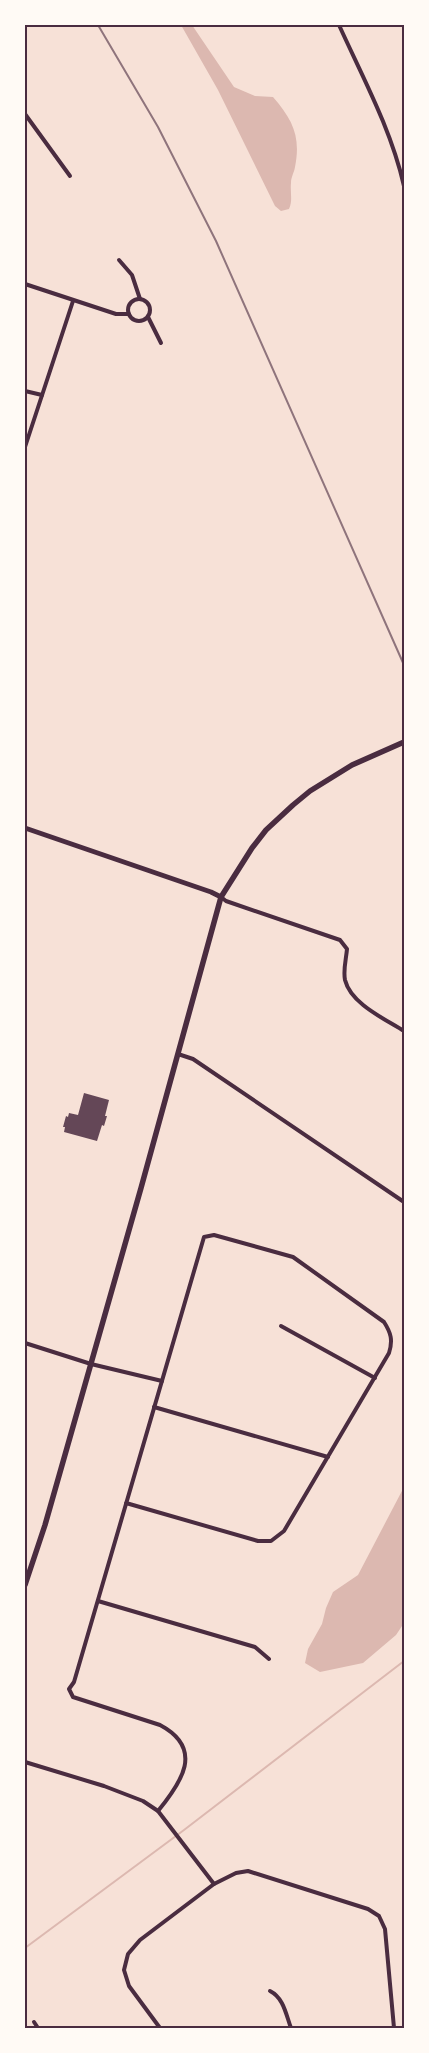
<svg xmlns="http://www.w3.org/2000/svg" width="429" height="2053" font-family="Cabin,sans-serif">
<rect width="100%" height="100%" fill="#f7e1d7"/>
<g fill="#dcb8b0">
<path d="M181 25H192L234 87 255 96 273 97C293 120 301 137 295 167 294 173 291 177 291 183 290 192 293 201 289 209L281 211 275 206 218 90Z"/>
<polygon points="404,1487 402,1557 404,1559 404,1623 396,1635 363,1663 320,1672 305,1663 308,1649 322,1624 326,1608 333,1592 358,1575"/>
</g>
<g fill="none" stroke-linecap="round" stroke-linejoin="round">
<polyline stroke="#dcb8b0" stroke-width="2" points="25,1948 184,1830 404,1661"/>
</g>
<polygon fill="#644757" points="84,1093 109,1100 105,1116 107,1116 104,1126 102,1125 97,1141 64,1132 65,1127 63,1127 66,1116 68,1117 69,1113 78,1115"/>
<g fill="none" stroke-linecap="round" stroke-linejoin="round">
<g stroke="#4a2c40" stroke-width="4">
<path d="M339 25C363 78 391 129 404 186"/>
<polyline points="25,114 70,176"/>
<polyline points="119,260 132,275 140,299"/>
<polyline points="25,284 116,314 129,314"/>
<circle cx="139" cy="310" r="11"/>
<polyline points="148,317 161,343"/>
<polyline points="25,391 42,395"/>
<polyline points="25,447 73,301"/>
<path d="M221 897 226 901 340 940 347 949C346 960 343 970 345 980 351 1004 385 1019 404 1031"/>
<polyline points="178,1054 193,1059 404,1202"/>
<polyline points="281,1326 375,1378"/>
<polyline points="25,1343 91,1364 162,1381"/>
<polyline points="154,1407 328,1457"/>
<path d="M126 1503 258 1541H271L284 1531 389 1353C393 1340 391 1333 384 1322L293 1257 214 1235 204 1237 74 1682 69 1689 73 1697 160 1725C205 1749 181 1783 158 1811"/>
<polyline points="98,1601 255,1647 269,1659"/>
<polyline points="25,1762 104,1786 143,1801 158,1811 214,1884"/>
<path d="M270 1991C284 1998 286 2015 291 2028"/>
<polyline points="34,2022 38,2028"/>
<polyline points="160,2028 129,1986 124,1970 128,1954 140,1940 214,1884 236,1873 248,1871 368,1909 379,1916 385,1929 394,2028"/>
</g>
<polyline stroke="#4a2c40" stroke-width="5" points="25,828 211,892 221,897"/>
<polyline stroke="#4a2c40" stroke-width="5.5" points="25,1585 45,1525 141,1188 221,897 252,848 266,830 293,805 310,791 352,765 404,742"/>
<polyline stroke="#8f747c" stroke-width="2" points="98,25 158,127 216,241 404,665"/>
</g>
<rect width="429" height="2053" fill="none" stroke="#fffaf5" stroke-width="52"/>
<rect x="26" y="26" width="377" height="2001" fill="none" stroke="#4a2c40" stroke-width="2"/>
</svg>
